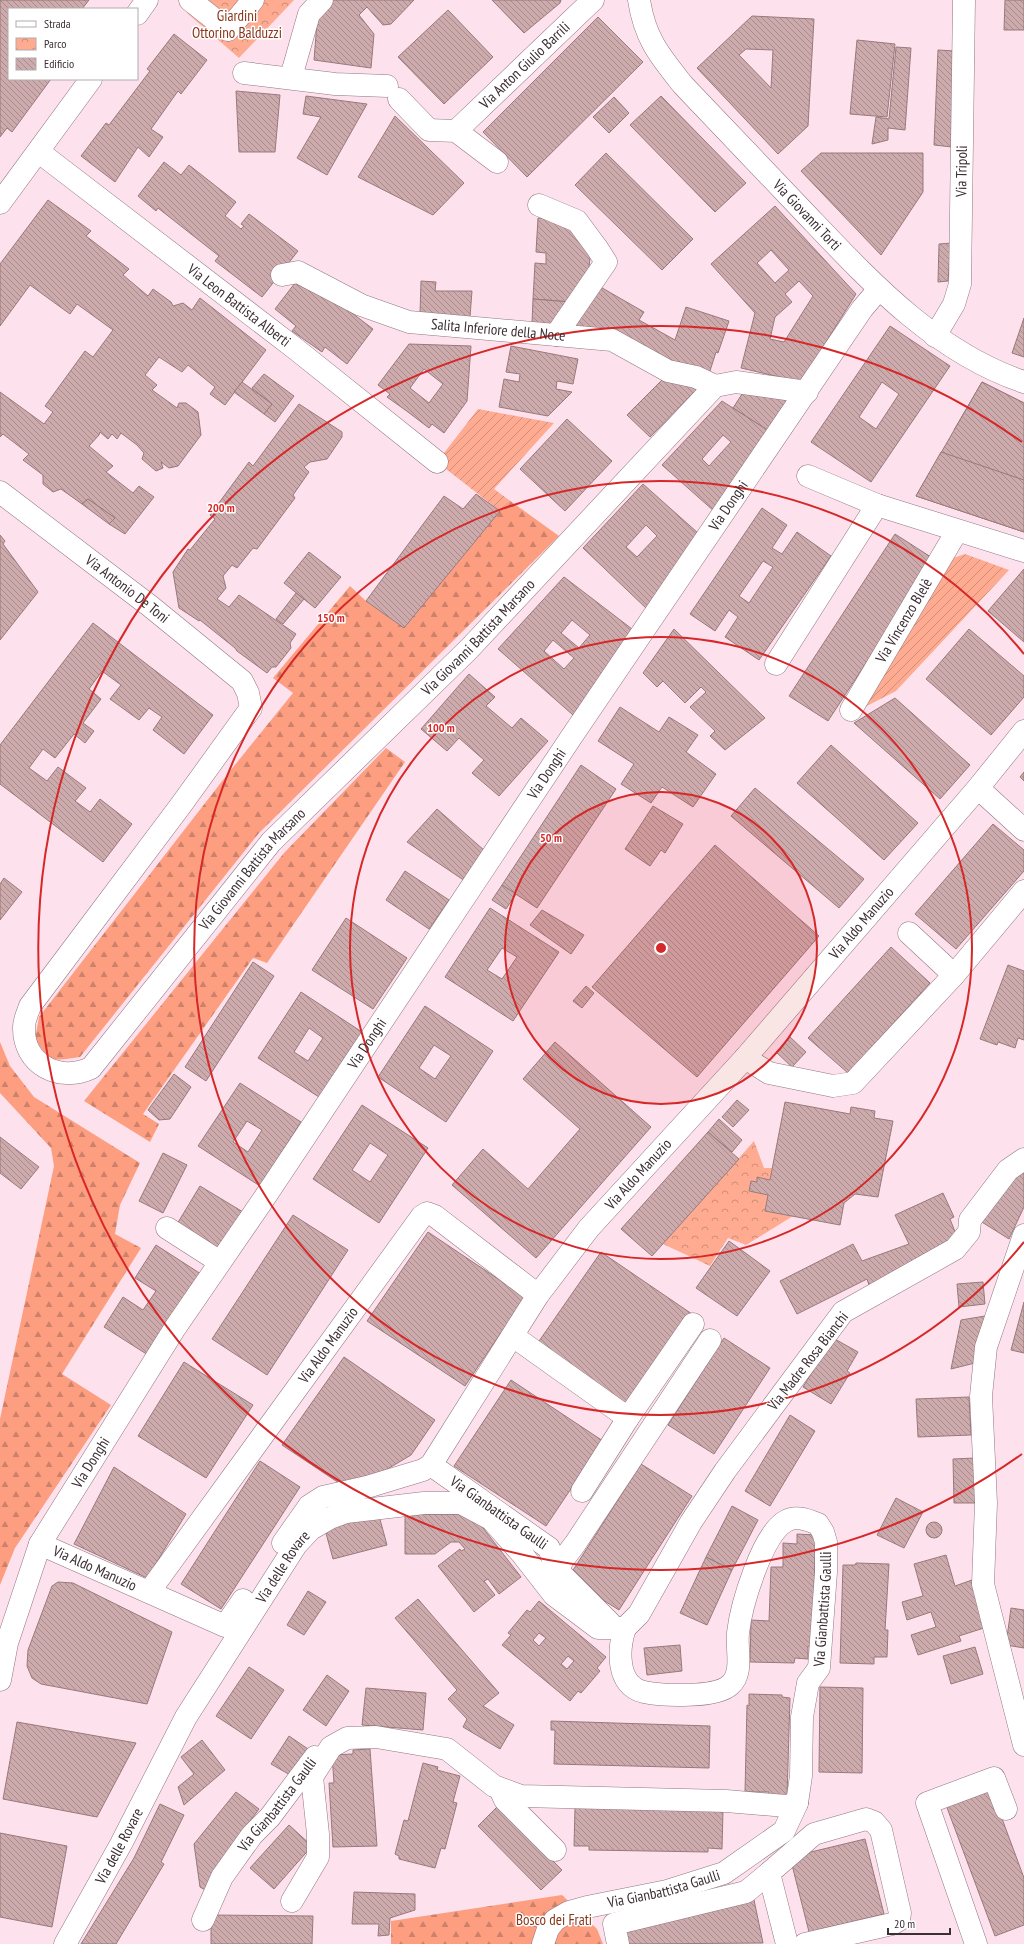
<svg xmlns="http://www.w3.org/2000/svg" width="1024" height="1944" font-family="'PT Sans Narrow',sans-serif">
<defs>
<pattern id="forest-firs" width="22" height="20" patternUnits="userSpaceOnUse"><rect width="22" height="20" fill="#fd9e80"/><path d="M5 1l3.5 6h-7zM16 11l3.5 6h-7z" fill="#ce816a"/></pattern>
<pattern id="park-crowns" width="20" height="18" patternUnits="userSpaceOnUse"><rect width="20" height="18" fill="#feab91"/><path d="M2 6a3 3 0 1 1 6 0M12 15a3 3 0 1 1 6 0" fill="none" stroke="#cf8c77"/></pattern>
<pattern id="garden-furrows" width="10" height="10" patternUnits="userSpaceOnUse"><rect width="10" height="10" fill="#feab91"/><path d="M-1 1l2-2M0 10L10 0M9 11l2-2" fill="none" stroke="#cf8c77"/></pattern>
<pattern id="building-back-hatch" width="6" height="6" patternUnits="userSpaceOnUse"><rect width="6" height="6" fill="#cdaaac"/><path d="M-1 5l2 2M0 0l6 6M5-1l2 2" fill="none" stroke="#a88b8d"/></pattern>
</defs>
<rect width="100%" height="100%" fill="#fde2ee"/>
<g fill="url(#forest-firs)">
<path d="M509 500 559 536 259 833 80 1057C53 1061 50 1063 35 1039L39 1017 230 771 293 693 273 678 350 586 366 601 404 628Z"/>
<polygon points="386,748 405,762 267,963 253,958 143,1114 159,1124 150,1142 84,1101 284,853"/>
<polygon points="0,1042 10,1066 34,1097 140,1163 120,1205 115,1234 141,1248 62,1374 111,1405 15,1548 0,1585 0,1419 54,1166 51,1148 0,1093"/>
<polygon points="562,1895 597,1929 603,1944 391,1944 391,1921"/>
</g>
<g fill="url(#park-crowns)">
<polygon points="197,0 294,0 239,58 187,13"/>
<polygon points="754,1141 764,1168 772,1168 770,1180 758,1177 757,1182 751,1181 749,1191 768,1195 765,1211 793,1216 746,1245 728,1238 710,1266 663,1244"/>
</g>
<g fill="url(#garden-furrows)">
<polygon points="478,409 554,423 494,489 509,500 500,511 437,462"/>
<polygon points="965,554 1009,570 896,691 859,710 953,558"/>
</g>
<g fill="url(#building-back-hatch)" stroke="#99797b" fill-rule="evenodd">
<polygon points="0,0 89,0 82,9 9,9 9,79 51,79 12,132 7,128 0,137"/>
<polygon points="328,0 414,0 391,24 383,25 367,7 359,15 374,34 371,68 314,60 318,10"/>
<polygon points="492,0 561,0 560,3 524,33"/>
<polygon points="1005,0 1024,0 1024,30 1004,30"/>
<polygon points="448,10 493,57 444,104 398,57"/>
<path d="M752 16 814 19 808 126 778 154 697 68ZM746 49 773 50 771 88 739 55Z"/>
<polygon points="598,17 643,62 527,177 483,132"/>
<polygon points="174,34 207,60 181,94 178,91 151,129 163,137 149,157 138,147 115,182 81,156 106,123 109,125 150,71 147,69"/>
<polygon points="857,40 895,44 887,117 850,114"/>
<polygon points="896,47 911,48 905,130 888,128 888,140 872,144 876,117 889,119"/>
<polygon points="938,50 955,51 952,147 934,145"/>
<polygon points="236,91 280,95 275,152 239,152"/>
<polygon points="306,96 367,104 327,175 297,158 321,117 303,114"/>
<polygon points="661,96 746,183 715,212 630,125"/>
<polygon points="614,97 629,113 609,133 593,117"/>
<polygon points="395,116 464,183 433,215 358,177"/>
<polygon points="606,153 693,239 662,270 575,185"/>
<polygon points="821,153 923,153 923,192 881,255 801,171"/>
<polygon points="164,162 181,175 189,165 236,202 225,216 241,229 244,226 241,224 249,214 298,251 262,297 215,261 219,256 158,208 156,211 138,196"/>
<polygon points="48,200 91,231 86,236 129,269 123,275 148,296 153,289 171,302 173,306 183,303 192,310 200,298 266,350 225,405 210,394 215,387 188,365 182,372 159,357 145,375 157,385 152,390 177,408 179,403 186,403 198,412 201,435 178,466 169,468 161,462 163,468 156,471 142,459 144,453 137,445 121,433 117,439 112,434 108,439 100,432 99,435 89,446 113,466 106,472 133,493 139,486 154,497 125,534 109,524 115,518 88,499 82,504 61,489 53,492 43,484 43,475 23,460 29,454 3,434 0,437 0,392 44,424 53,412 45,406 85,351 93,357 113,330 77,304 70,314 30,285 0,326 0,264"/>
<path d="M775 206 856 294 801 382 741 368 755 313 711 264ZM771 250 789 270 775 283 757 263ZM799 281 813 296 784 342 770 339 775 317 792 302 785 294Z"/>
<polygon points="538,218 577,221 591,247 588,278 571,302 533,299 535,263 546,264 546,253 536,252"/>
<polygon points="951,243 948,281 938,282 939,244"/>
<polygon points="421,281 436,282 435,291 472,291 470,317 420,314"/>
<polygon points="295,283 348,310 373,329 347,364 325,347 322,352 292,331 296,326 275,309"/>
<polygon points="597,285 644,312 639,320 675,340 686,307 729,321 718,353 716,352 709,374 664,359 608,327 604,334 568,326"/>
<polygon points="533,299 571,302 554,325 532,323"/>
<polygon points="1024,318 1024,357 1012,353"/>
<path d="M890 326 950 366 871 482 811 442ZM882 382 899 394 876 429 859 417Z"/>
<path d="M409 344 471 346 467 401 444 433 432 424 429 428 408 412 387 397 390 394 378 385ZM424 369 443 384 429 403 410 388Z"/>
<polygon points="511,346 578,359 573,384 557,381 556,389 572,392 548,416 499,407 504,379 519,382 520,374 506,372"/>
<polygon points="264,374 294,396 275,422 264,414 272,404 252,388"/>
<polygon points="664,378 698,388 650,437 627,415"/>
<polygon points="242,382 272,404 264,414 234,392"/>
<polygon points="982,382 1024,403 1024,452 954,430"/>
<polygon points="982,382 1024,403 1024,532 916,496"/>
<polygon points="744,391 790,398 769,431 733,408"/>
<path d="M722 401 769 431 715 512 662 465ZM723 435 731 442 709 466 702 459Z"/>
<polygon points="299,404 342,432 342,437 327,459 310,462 304,467 309,472 293,495 295,498 257,549 253,548 237,568 232,565 223,576 226,588 217,599 229,607 239,595 296,634 290,643 291,648 276,667 272,667 267,673 237,651 235,648 200,620 199,621 179,608 173,572 188,549 190,550 215,519 210,515 249,462 253,466"/>
<polygon points="567,419 612,461 565,511 520,469"/>
<polygon points="941,452 1024,480 1024,532 916,496"/>
<path d="M643 484 698 533 648 610 583 548ZM646 525 657 536 637 557 626 547Z"/>
<polygon points="476,494 500,511 404,628 366,601 444,496 463,509"/>
<polygon points="88,499 115,518 109,524 82,504"/>
<path d="M762 508 787 525 772 548 782 554 797 532 831 556 759 660 725 637 738 617 729 610 715 631 690 614ZM763 561 773 567 749 603 739 596Z"/>
<polygon points="895,534 934,559 828,721 789,696"/>
<polygon points="0,535 5,541 3,544 38,592 0,640"/>
<polygon points="309,552 341,577 315,608 284,583"/>
<polygon points="1024,569 1024,642 988,611"/>
<path d="M564 577 632 629 573 715 498 649ZM572 620 590 635 579 648 561 633ZM553 640 574 658 564 669 544 651Z"/>
<polygon points="296,593 304,599 283,624 276,619"/>
<polygon points="93,623 213,715 184,754 153,730 162,717 149,708 139,720 110,699 121,685 102,671 89,689 101,699 83,723 94,731 85,743 74,734 55,758 43,749 29,768 47,781 58,767 86,788 75,801 90,812 100,799 132,824 103,862 0,784 0,745"/>
<polygon points="674,629 765,718 725,750 710,736 715,731 690,707 706,692 701,687 685,703 663,681 657,687 643,673"/>
<polygon points="969,629 1024,676 1024,697 991,735 926,679"/>
<polygon points="469,674 495,697 486,706 512,728 521,718 548,741 499,796 472,773 484,760 459,738 447,751 421,729"/>
<polygon points="895,698 970,765 940,799 854,723"/>
<polygon points="620,707 659,732 669,717 698,735 686,752 716,774 693,807 662,787 651,803 621,784 634,764 598,741"/>
<polygon points="831,745 918,823 884,860 797,783"/>
<polygon points="581,765 616,789 537,908 502,885"/>
<polygon points="1024,772 1024,781 1020,777"/>
<polygon points="755,788 864,879 839,908 731,816"/>
<polygon points="653,806 683,824 665,853 661,850 650,866 625,849"/>
<polygon points="437,809 485,851 465,881 407,842"/>
<polygon points="993,824 1024,850 1024,871 956,949 915,914"/>
<polygon points="715,845 819,936 697,1077 592,987"/>
<polygon points="405,871 449,900 429,929 386,900"/>
<polygon points="4,878 22,892 0,920 0,884"/>
<polygon points="502,885 516,894 506,909 492,900"/>
<path d="M490 908 559 952 513 1021 445 977ZM502 948 517 957 502 979 487 970Z"/>
<polygon points="542,910 584,935 571,954 530,925"/>
<polygon points="346,918 407,958 373,1009 312,970"/>
<polygon points="891,947 930,983 848,1073 808,1038"/>
<polygon points="253,962 274,976 206,1081 185,1067"/>
<polygon points="1008,965 1024,971 1024,1040 1018,1038 1015,1048 998,1042 997,1045 980,1039"/>
<polygon points="586,986 594,993 582,1008 573,1001"/>
<path d="M301 992 362 1032 319 1097 258 1058ZM309 1028 323 1038 308 1061 294 1052Z"/>
<path d="M425 1006 493 1051 446 1122 378 1077ZM434 1045 451 1056 435 1079 419 1068Z"/>
<polygon points="790,1037 806,1052 792,1067 776,1052"/>
<polygon points="555,1042 651,1127 536,1258 452,1185 483,1149 528,1189 580,1129 523,1079"/>
<polygon points="174,1074 191,1087 170,1119 159,1120 148,1110"/>
<path d="M240 1083 301 1122 260 1186 198 1146ZM247 1121 262 1130 248 1152 233 1142Z"/>
<polygon points="737,1100 749,1110 733,1127 722,1117"/>
<polygon points="785,1102 850,1114 851,1107 875,1111 874,1118 893,1121 878,1197 855,1194 844,1203 840,1225 765,1211 768,1195 749,1191 751,1181 757,1182 757,1177 770,1180"/>
<path d="M362 1105 428 1148 379 1223 313 1179ZM370 1143 388 1155 370 1182 352 1170Z"/>
<polygon points="719,1119 742,1140 732,1152 708,1132"/>
<polygon points="708,1132 739,1159 652,1256 621,1229"/>
<polygon points="0,1137 39,1167 21,1189 0,1173"/>
<polygon points="163,1153 187,1165 163,1213 139,1201"/>
<polygon points="1019,1168 1024,1171 1024,1207 1009,1239 977,1219"/>
<polygon points="200,1186 243,1212 220,1250 177,1224"/>
<polygon points="943,1193 954,1217 950,1219 959,1242 870,1288 867,1279 797,1314 780,1281 853,1244 862,1261 909,1244 895,1215"/>
<polygon points="293,1215 348,1250 267,1375 212,1339"/>
<polygon points="428,1232 525,1297 465,1386 367,1321"/>
<polygon points="729,1241 770,1271 737,1316 696,1288"/>
<polygon points="156,1245 201,1274 148,1355 104,1327 123,1297 143,1310 156,1291 135,1278"/>
<polygon points="601,1252 692,1314 628,1406 537,1344"/>
<polygon points="983,1282 985,1304 959,1307 957,1284"/>
<polygon points="1024,1302 1024,1353 1011,1350"/>
<polygon points="985,1316 975,1363 951,1369 961,1320"/>
<polygon points="724,1338 770,1368 714,1454 668,1425"/>
<polygon points="833,1338 858,1352 847,1371 850,1373 831,1404 803,1387"/>
<polygon points="344,1357 435,1420 411,1455 379,1474 342,1485 282,1445"/>
<polygon points="184,1362 253,1405 206,1478 138,1436"/>
<polygon points="511,1380 603,1441 546,1526 454,1466"/>
<polygon points="969,1397 971,1435 918,1437 916,1399"/>
<polygon points="790,1415 815,1431 770,1506 745,1491"/>
<polygon points="975,1458 976,1503 954,1503 953,1459"/>
<polygon points="260,1461 300,1487 221,1609 181,1584"/>
<polygon points="641,1464 692,1496 619,1610 568,1578"/>
<polygon points="114,1467 186,1514 147,1578 74,1544"/>
<polygon points="896,1498 923,1512 904,1548 877,1535"/>
<polygon points="732,1506 758,1520 732,1570 706,1557"/>
<polygon points="378,1512 387,1545 333,1559 324,1526"/>
<polygon points="405,1514 469,1514 480,1524 521,1577 499,1594 488,1579 484,1581 495,1595 474,1612 438,1566 460,1549 461,1551 465,1549 459,1542 451,1542 435,1554 405,1554"/>
<circle cx="934" cy="1530" r="8"/>
<polygon points="797,1534 816,1535 812,1647 808,1646 808,1659 795,1658 794,1663 750,1662 751,1620 769,1621 771,1567 783,1567 783,1543 797,1544"/>
<polygon points="946,1555 955,1586 972,1580 987,1627 959,1636 961,1641 918,1655 911,1635 936,1627 931,1612 907,1620 902,1602 923,1596 914,1564"/>
<polygon points="706,1557 732,1570 707,1625 680,1613"/>
<polygon points="856,1563 889,1564 885,1630 888,1630 887,1657 874,1657 874,1664 840,1663 843,1565 855,1565"/>
<polygon points="58,1582 73,1583 172,1632 147,1704 41,1684 32,1678 27,1666 28,1650 52,1586"/>
<polygon points="308,1591 326,1602 304,1635 287,1625"/>
<polygon points="418,1599 499,1693 483,1706 514,1725 500,1749 463,1727 467,1719 448,1699 457,1690 395,1618"/>
<path d="M539 1601 606 1657 597 1668 600 1671 581 1693 578 1691 570 1701 502 1645 511 1635 508 1633 527 1610 530 1612ZM539 1633 546 1638 539 1646 533 1640ZM568 1656 574 1661 567 1669 561 1664Z"/>
<polygon points="1011,1608 1024,1610 1024,1648 1006,1645"/>
<polygon points="680,1645 682,1671 647,1675 644,1648"/>
<polygon points="975,1647 983,1674 951,1684 943,1656"/>
<polygon points="249,1667 284,1690 251,1739 216,1716"/>
<polygon points="327,1675 349,1691 326,1726 303,1710"/>
<polygon points="820,1687 863,1688 862,1773 819,1772"/>
<polygon points="366,1688 426,1693 423,1730 362,1725"/>
<polygon points="749,1694 782,1695 782,1697 790,1698 787,1797 768,1796 769,1792 745,1792 747,1705 749,1706"/>
<polygon points="551,1721 710,1726 709,1768 554,1764 555,1730 551,1730"/>
<polygon points="17,1722 136,1743 97,1817 3,1799"/>
<polygon points="289,1736 308,1749 292,1776 271,1764"/>
<polygon points="202,1740 225,1770 184,1805 178,1787 194,1774 181,1757"/>
<polygon points="370,1749 377,1846 333,1847 329,1783 334,1783 332,1755 353,1754 353,1750"/>
<polygon points="423,1763 438,1767 437,1770 460,1776 453,1802 457,1803 445,1849 441,1848 435,1868 399,1859 399,1856 395,1854 404,1820 408,1821"/>
<polygon points="991,1789 1024,1878 1024,1925 995,1936 946,1805"/>
<polygon points="236,1792 259,1809 229,1849 207,1891 200,1887 194,1844"/>
<polygon points="160,1804 184,1815 161,1862 164,1864 116,1944 81,1944 134,1858"/>
<polygon points="498,1806 562,1870 541,1890 478,1826"/>
<polygon points="575,1808 723,1810 722,1849 708,1848 708,1852 589,1850 589,1846 574,1846"/>
<polygon points="289,1825 312,1846 274,1889 250,1868"/>
<polygon points="0,1833 67,1846 52,1927 0,1917"/>
<polygon points="865,1839 884,1914 809,1932 790,1857"/>
<polygon points="354,1892 415,1894 415,1910 390,1918 389,1935 378,1936 379,1924 352,1924"/>
<polygon points="754,1900 763,1943 628,1944 624,1928"/>
<polygon points="211,1915 313,1916 312,1944 211,1944"/>
</g>
<g fill="none" stroke-linecap="round" stroke-linejoin="round">
<g stroke="#927582" stroke-width="23">
<g id="minor">
<polyline points="190,0 228,30 253,0"/>
<path id="s1" d="M639 0C645 39 660 56 683 85 724 128 764 170 804 212 868 279 934 352 1024 382"/>
<polyline points="137,14 147,0"/>
<polyline points="244,73 335,84 387,86"/>
<polyline points="291,77 309,14 322,0"/>
<polyline points="399,99 429,130 456,131 497,162"/>
<path id="s2" d="M456 131 593 0"/>
<path id="s3" d="M39 152 297 350 437 462"/>
<polyline points="0,203 91,79"/>
<polyline points="539,205 577,221 597,248 606,262 556,335"/>
<path id="s4" d="M282 275 298 272 361 305 409 322 612 340 668 371 696 377 715 386"/>
<path id="s5" d="M935 336 954 304 960 284 964 0"/>
<polyline points="808,476 877,505 1024,551"/>
<path id="s6" d="M0 492 150 606 242 681 248 693 251 708 181 805 30 1006C28 1012 24 1020 24 1027 23 1064 59 1083 91 1068L271 842 469 649 715 386 736 382 807 392"/>
<polyline points="776,664 877,505"/>
<path id="s7" d="M851 710 957 531"/>
<polyline points="978,788 1024,830"/>
<polyline points="909,933 954,975 1024,891"/>
<polyline points="745,1058 769,1073 833,1086 853,1083 954,975"/>
<polyline points="167,1228 220,1262"/>
<polyline points="1024,1235 986,1347 981,1396 986,1503 983,1584 1024,1745"/>
<polyline points="513,1336 628,1418 693,1324"/>
<path id="s8" d="M431 1465 549 1548 556 1569 610 1623"/>
<polyline points="582,1491 628,1418"/>
<path id="s9" d="M283 1543 309 1506 323 1497 367 1487 423 1470 431 1465 538 1295 589 1228 745 1058 978 788 1024 731"/>
<path id="s10" d="M40 1544 225 1626 243 1600"/>
<polyline points="556,1569 575,1544 710,1340"/>
<path id="s11" d="M149 1592 422 1216 427 1213 435 1216 538 1295"/>
<path id="s12" d="M0 1680 7 1643 40 1544 175 1328 263 1200 572 736 862 309 879 289"/>
<polyline points="500,1789 505,1800 555,1850"/>
<path id="s13" d="M292 1901 318 1857V1834L312 1777 331 1747 347 1738 376 1737 447 1749 494 1786 521 1796 726 1801 786 1806 797 1803 801 1776 802 1717 808 1683 819 1668 826 1572V1542L823 1532 818 1524C808 1520 797 1515 786 1521 762 1534 741 1606 738 1633 736 1649 744 1673 730 1685 716 1698 663 1696 644 1692 616 1686 618 1649 625 1628"/>
<path id="s14" d="M203 1920 222 1877 252 1835 270 1817 315 1757"/>
<path id="s15" d="M65 1944 121 1844 186 1717 296 1545 311 1529 330 1518 346 1512 424 1503H461L491 1519 522 1554 554 1595 598 1628H625L639 1614 691 1522 725 1471 843 1312 955 1249 969 1232 970 1220 1008 1170 1024 1159"/>
<path id="s16" d="M543 1944 548 1929 555 1920 569 1912 587 1907 667 1891 724 1873 784 1831 797 1803"/>
<polyline points="618,1944 614,1924 746,1892 769,1873"/>
<polyline points="787,1944 769,1873 814,1834 866,1819 874,1822 881,1830 900,1913 899,1920 892,1924 805,1944"/>
<polyline points="976,1944 927,1803 994,1778 1006,1809"/>
</g>
</g>
<use href="#minor" stroke="#fff" stroke-width="22"/>
</g>
<circle cx="661" cy="948" r="156" fill="#d62828" fill-opacity=".12"/>
<g fill="none" stroke="#d62828" stroke-width="2">
<circle cx="661" cy="948" r="156"/>
<circle cx="661" cy="948" r="311"/>
<path d="M1024 1242A467 467 0 1 1 1024 654"/>
<path d="M1022 1454A622 622 0 1 1 1022 442"/>
</g>
<g text-anchor="middle" stroke-width="3" stroke-linejoin="round" paint-order="stroke">
<g font-size="15" fill="#89361a" stroke="#fff">
<text x="237" y="21">Giardini<tspan x="237" dy="17">Ottorino Balduzzi</tspan></text>
<text x="554" y="1925">Bosco dei Frati</text>
</g>
<g font-size="15" fill="#3b2e34" stroke="#fff">
<text dy="5" stroke="none"><textPath href="#s2" startOffset="95">Via Anton Giulio Barrili</textPath></text>
<text dy="5" stroke="none"><textPath href="#s5" startOffset="171">Via Tripoli</textPath></text>
<text dy="5" stroke="none"><textPath href="#s1" startOffset="277">Via Giovanni Torti</textPath></text>
<text dy="5" stroke="none"><textPath href="#s3" startOffset="252">Via Leon Battista Alberti</textPath></text>
<text dy="5" stroke="none"><textPath href="#s4" startOffset="228">Salita Inferiore della Noce</textPath></text>
<text dy="5" stroke="none"><textPath href="#s12" startOffset="1388">Via Donghi</textPath></text>
<text dy="5" stroke="none"><textPath href="#s6" startOffset="160">Via Antonio De Toni</textPath></text>
<text dy="5" stroke="none"><textPath href="#s7" startOffset="104">Via Vincenzo Blelè</textPath></text>
<text dy="5" stroke="none"><textPath href="#s6" startOffset="1404">Via Giovanni Battista Marsano</textPath></text>
<text dy="5" stroke="none"><textPath href="#s12" startOffset="1064">Via Donghi</textPath></text>
<text dy="5" stroke="none"><textPath href="#s6" startOffset="1080">Via Giovanni Battista Marsano</textPath></text>
<text dy="5" stroke="none"><textPath href="#s9" startOffset="869">Via Aldo Manuzio</textPath></text>
<text dy="5" stroke="none"><textPath href="#s12" startOffset="740">Via Donghi</textPath></text>
<text dy="5" stroke="none"><textPath href="#s9" startOffset="533">Via Aldo Manuzio</textPath></text>
<text dy="5" stroke="none"><textPath href="#s11" startOffset="305">Via Aldo Manuzio</textPath></text>
<text transform="translate(808 1361) rotate(-52)" y="5">Via Madre Rosa Bianchi</text>
<text dy="5" stroke="none"><textPath href="#s12" startOffset="238">Via Donghi</textPath></text>
<text dy="5" stroke="none"><textPath href="#s8" startOffset="83">Via Gianbattista Gaulli</textPath></text>
<text dy="5" stroke="none"><textPath href="#s10" startOffset="60">Via Aldo Manuzio</textPath></text>
<text dy="5" stroke="none"><textPath href="#s15" startOffset="436">Via delle Rovare</textPath></text>
<text dy="5" stroke="none"><textPath href="#s13" startOffset="850">Via Gianbattista Gaulli</textPath></text>
<text dy="5" stroke="none"><textPath href="#s14" startOffset="138">Via Gianbattista Gaulli</textPath></text>
<text dy="5" stroke="none"><textPath href="#s15" startOffset="112">Via delle Rovare</textPath></text>
<text dy="5" stroke="none"><textPath href="#s16" startOffset="141">Via Gianbattista Gaulli</textPath></text>
</g>
</g>
<circle cx="661" cy="948" r="6" fill="#d62828" stroke="#fff" stroke-width="2"/>
<g font-size="12" text-anchor="middle" font-weight="bold" fill="#d62828" stroke="#fff" stroke-width="3" stroke-linejoin="round" paint-order="stroke">
<text x="221" y="512">200 m</text>
<text x="331" y="622">150 m</text>
<text x="441" y="732">100 m</text>
<text x="551" y="842">50 m</text>
</g>
<rect x="8" y="8" width="130" height="72" fill="#ffffff" stroke="#b1abae"/>
<rect x="16" y="21" width="20" height="6" fill="#ffffff" stroke="#b1abae"/>
<text x="44" y="28" font-size="12" fill="#3b2e34">Strada</text>
<rect x="16" y="38" width="20" height="12" fill="url(#park-crowns)" stroke="#b1abae"/>
<text x="44" y="48" font-size="12" fill="#3b2e34">Parco</text>
<rect x="16" y="58" width="20" height="12" fill="url(#building-back-hatch)" stroke="#b1abae"/>
<text x="44" y="68" font-size="12" fill="#3b2e34">Edificio</text>
<path d="M888 1928v6h62v-6" fill="none" stroke="#3b2e34" stroke-width="2"/>
<text x="894" y="1928" font-size="12" fill="#3b2e34" stroke="#ffffff" stroke-width="3" paint-order="stroke">20 m</text>
</svg>
